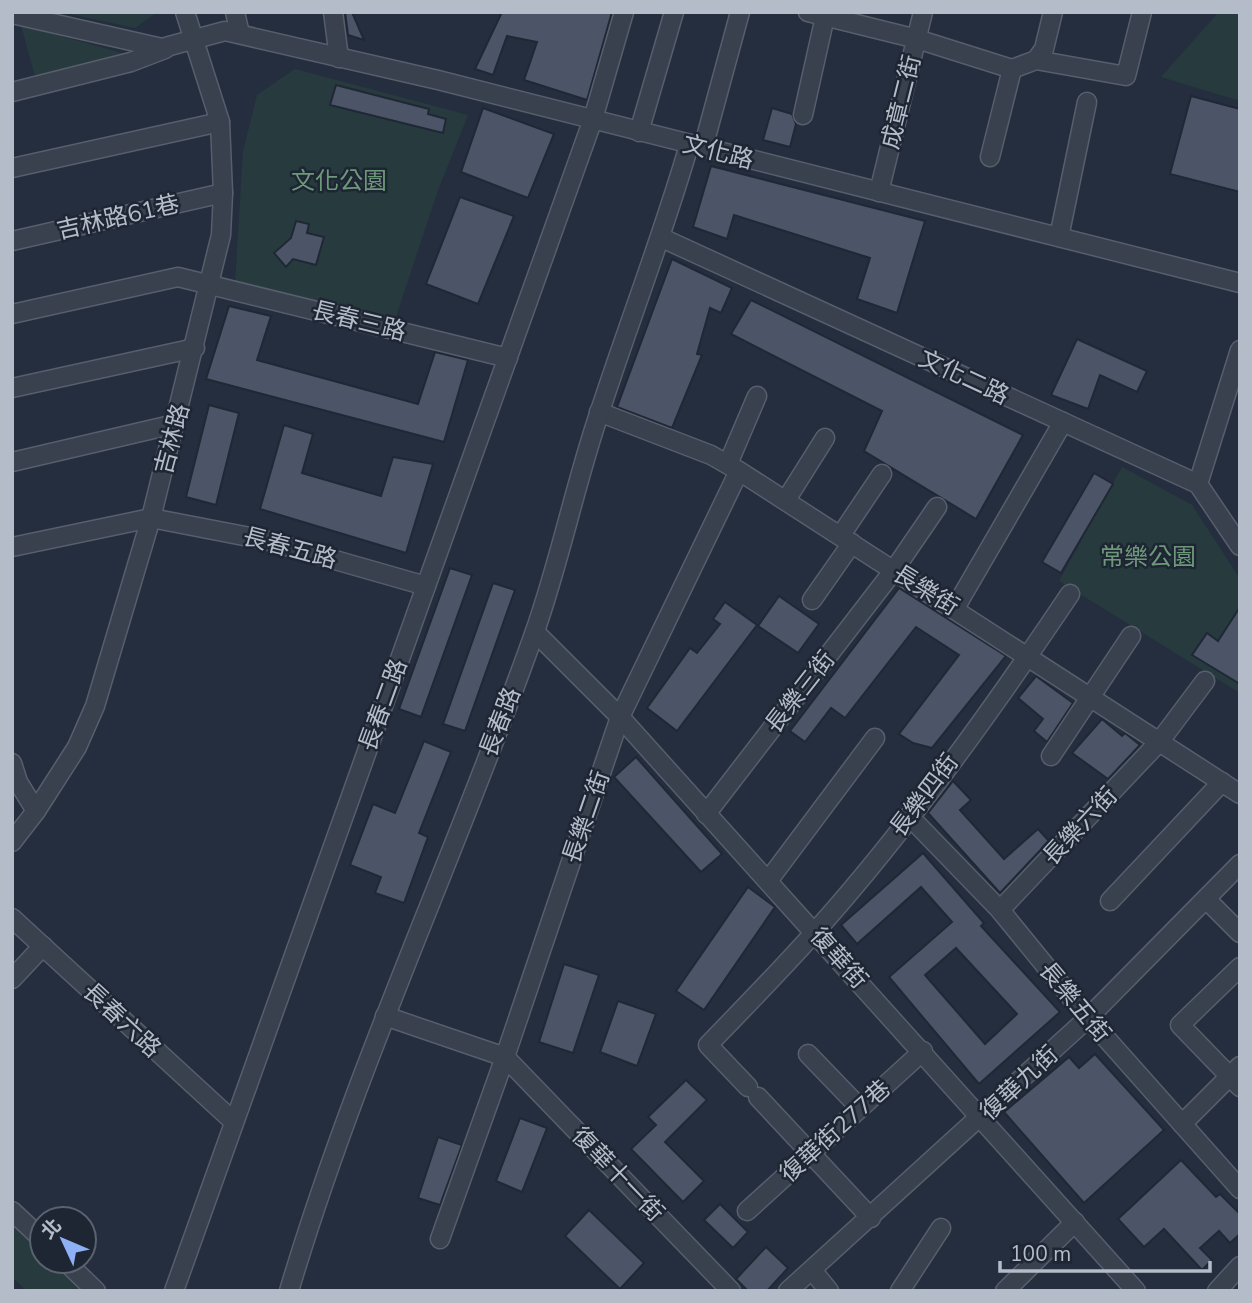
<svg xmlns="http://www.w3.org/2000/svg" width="1252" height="1303" font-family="'Nunito Sans','Noto Sans TC',sans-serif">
<rect width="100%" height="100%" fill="#252e3e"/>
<g fill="#273b3f">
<polygon points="61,12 157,12 135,28"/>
<polygon points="1219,12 1240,12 1240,101 1161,77"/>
<polygon points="21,25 136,57 35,76"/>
<polygon points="295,69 468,115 437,193 394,323 235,284 243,152 257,95"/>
<polygon points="1122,467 1192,505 1240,579 1240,693 1059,581"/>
<polygon points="12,1223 42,1252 42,1261 52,1261 83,1291 27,1291 12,1277"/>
</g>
<g fill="#4b5567" stroke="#202735" stroke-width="2" fill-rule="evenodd">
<polygon points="345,12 352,12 364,40 348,35"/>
<polygon points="502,12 612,12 587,100 524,80 537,42 507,36 493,75 475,69"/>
<polygon points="336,85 429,109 428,114 446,119 443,133 330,105"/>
<polygon points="1191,96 1240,109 1240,192 1170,174"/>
<polygon points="483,108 554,134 528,198 461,172"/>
<polygon points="772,108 792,114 796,124 790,147 763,140"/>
<polygon points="711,166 925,221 897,313 857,299 870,258 734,215 727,239 693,227"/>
<polygon points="460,197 514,216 478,304 426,284"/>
<polygon points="296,221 309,224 307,233 324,237 316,265 293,259 286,267 274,253 291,238"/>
<polygon points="672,259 732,288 721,313 710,308 697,354 702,355 672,428 617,407"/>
<polygon points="751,300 1023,435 976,519 864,451 882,411 731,334"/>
<polygon points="229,306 271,316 257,360 418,404 435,352 468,360 444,442 206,379"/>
<polygon points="1077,339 1147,371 1137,392 1100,375 1088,409 1051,395"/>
<polygon points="209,405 239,413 216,505 186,497"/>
<polygon points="284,425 313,434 302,473 381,496 393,457 433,464 406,553 260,509"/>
<polygon points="1094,473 1113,484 1061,573 1042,562"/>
<polygon points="450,568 472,575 421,717 399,709"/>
<polygon points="493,583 515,590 465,731 443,724"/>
<polygon points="899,588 1006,656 932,748 913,743 899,734 959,655 916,627 845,718 831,708 805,742 790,731"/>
<polygon points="779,596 819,624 798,653 758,626"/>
<polygon points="725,602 757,625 677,731 647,708 690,648 697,653 720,624 713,619"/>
<polygon points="1240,607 1240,684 1192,655 1207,633 1218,641"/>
<polygon points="1036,676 1073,703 1047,742 1034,731 1043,719 1018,698"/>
<polygon points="1102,719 1122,736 1125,733 1140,745 1108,779 1072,753"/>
<polygon points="424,741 451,752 419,833 428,837 404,903 375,893 381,877 350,865 373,804 395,813"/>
<polygon points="636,757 722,854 701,872 614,777"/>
<polygon points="953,781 971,800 960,810 1004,859 1038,829 1049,841 1000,893 928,813"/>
<path d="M923 853 984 923 981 926 1060 1012 979 1084 889 977 952 922 921 887 857 944 841 925ZM956 948 1017 1014 985 1044 925 975Z"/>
<polygon points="748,887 775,907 704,1010 676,991"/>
<polygon points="564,964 599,975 573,1053 539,1042"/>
<polygon points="618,1001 656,1014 637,1066 600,1052"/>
<polygon points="1095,1054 1164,1130 1084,1203 1004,1112 1069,1057 1079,1068"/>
<polygon points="686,1080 707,1100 665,1142 704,1181 683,1202 631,1149 656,1125 648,1117"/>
<polygon points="520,1118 547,1128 522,1192 496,1181"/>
<polygon points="438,1137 462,1145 440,1205 418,1198"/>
<polygon points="1181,1160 1216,1197 1220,1194 1240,1214 1240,1234 1230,1243 1219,1231 1200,1248 1212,1260 1202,1270 1164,1229 1144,1247 1118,1219"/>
<polygon points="720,1204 748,1232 733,1248 704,1220"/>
<polygon points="589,1210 644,1263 620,1289 565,1236"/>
<polygon points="766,1247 788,1268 767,1291 748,1291 736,1279"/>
</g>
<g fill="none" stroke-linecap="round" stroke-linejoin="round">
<g stroke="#575e6c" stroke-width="21">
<g id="minor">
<polyline points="235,12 240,34"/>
<polyline points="333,12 339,58"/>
<polyline points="808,12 917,39 1012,69 1036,60 1044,49 1053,12"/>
<polyline points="12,14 162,48 225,31 438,80 1240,283"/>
<polyline points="1036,60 1126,76 1142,12"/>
<polyline points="12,92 131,62 165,49"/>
<polyline points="803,115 826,12"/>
<polyline points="639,132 674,12"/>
<polyline points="703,148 740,12"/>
<polyline points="990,157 1012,69"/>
<polyline points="12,168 220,122"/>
<polyline points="879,192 923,12"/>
<polyline points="1059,237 1087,102"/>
<polyline points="662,238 1198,484 1240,546"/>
<polyline points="12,241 223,193"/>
<polyline points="12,314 178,277 508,358"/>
<polyline points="12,388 195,348"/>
<polyline points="599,412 711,455 739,471 1240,794"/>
<polyline points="12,462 175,424"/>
<polyline points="728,464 757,396"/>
<polyline points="1198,484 1240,350"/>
<polyline points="786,500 825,438"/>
<polyline points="841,535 882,474"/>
<polyline points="12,547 151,518 265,540 426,586"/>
<polyline points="812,600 852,543"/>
<polyline points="955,608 1063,422"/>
<polyline points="535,632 620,717 1136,1291"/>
<polyline points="1051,756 1131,636"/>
<polyline points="12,763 18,782 36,811"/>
<polyline points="706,814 894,570 937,507"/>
<polyline points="909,816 1000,910 1088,1018 1240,1189"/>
<polyline points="12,842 36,811 77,747 95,706 151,518 221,235 223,193 220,122 185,12"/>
<polyline points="768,881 875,738"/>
<polyline points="1206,899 1240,933"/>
<polyline points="1110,901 1222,782"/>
<polyline points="1000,910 1160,741 1205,681"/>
<polyline points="12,918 233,1121"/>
<polyline points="1240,967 1180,1025 1240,1087"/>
<polyline points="12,979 43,946"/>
<polyline points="385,1016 505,1057 620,717 739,471"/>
<polyline points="808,1054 860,1108"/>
<path d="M748 1087 708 1045C744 1008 780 971 814 933 906 831 993 709 1070 594"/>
<polyline points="758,1097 871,1218"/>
<polyline points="1182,1124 1240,1066"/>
<polyline points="12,1211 42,1239"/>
<polyline points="747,1211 923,1051"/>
<polyline points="440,1239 505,1057 731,1291"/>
<polyline points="65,1261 96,1291"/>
<polyline points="812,1270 829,1291"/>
<polyline points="174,1291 593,119 624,12"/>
<path d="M289 1291C356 1066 456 854 534 634 560 561 575 484 600 411 629 322 663 235 689 145"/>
<polyline points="788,1291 1088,1018 1240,864"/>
<polyline points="900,1291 941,1228"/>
<polyline points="1005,1291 1075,1222"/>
<polyline points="1217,1291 1240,1266"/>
</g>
</g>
<use href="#minor" stroke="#39404e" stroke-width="18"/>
</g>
<g text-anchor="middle" stroke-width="5" stroke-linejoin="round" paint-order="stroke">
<g font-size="24" fill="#b5bcc9" stroke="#1e2533">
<text transform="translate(901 102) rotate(-76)" y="8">成章二街</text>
<text transform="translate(718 152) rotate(14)" y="8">文化路</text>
<text transform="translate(118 217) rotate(-13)" y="8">吉林路61巷</text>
<text transform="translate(359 321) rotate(14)" y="8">長春三路</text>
<text transform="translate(964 377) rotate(25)" y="8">文化二路</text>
<text transform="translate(172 439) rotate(-75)" y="8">吉林路</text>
<text transform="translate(290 548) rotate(15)" y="8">長春五路</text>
<text transform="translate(926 590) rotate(32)" y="8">長樂街</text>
<text transform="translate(800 692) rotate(-52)" y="8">長樂三街</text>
<text transform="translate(383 705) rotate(-70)" y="8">長春二路</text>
<text transform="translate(500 722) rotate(-69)" y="8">長春路</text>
<text transform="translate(924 795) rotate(-53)" y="8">長樂四街</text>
<text transform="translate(586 817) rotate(-71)" y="8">長樂二街</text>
<text transform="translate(1080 826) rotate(-47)" y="8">長樂六街</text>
<text transform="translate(839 958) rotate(48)" y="8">復華街</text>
<text transform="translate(1075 1002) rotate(50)" y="8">長樂五街</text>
<text transform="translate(122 1020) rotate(43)" y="8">長春六路</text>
<text transform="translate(1019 1083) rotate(-43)" y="8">復華九街</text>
<text transform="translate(835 1131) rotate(-42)" y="8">復華街277巷</text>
<text transform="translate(618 1174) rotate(46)" y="8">復華十一街</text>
</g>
<g font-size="24" fill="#6d997a" stroke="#1e2533">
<text x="339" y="189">文化公園</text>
<text x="1148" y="565">常樂公園</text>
</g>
</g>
<rect width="1252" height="1303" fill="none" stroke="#b5bcc9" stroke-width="28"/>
<g transform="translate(63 1240) rotate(314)"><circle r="33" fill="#1e2533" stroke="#5a616f" stroke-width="2"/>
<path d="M0-5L12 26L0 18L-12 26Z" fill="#8eb0f5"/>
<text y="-10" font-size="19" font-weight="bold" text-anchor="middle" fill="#b5bcc9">北</text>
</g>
<path d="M1000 1261v10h210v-10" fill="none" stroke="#b5bcc9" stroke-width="3.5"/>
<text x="1010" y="1261" font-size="21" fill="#b5bcc9" stroke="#1e2533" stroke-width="5" paint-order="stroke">100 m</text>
</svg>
